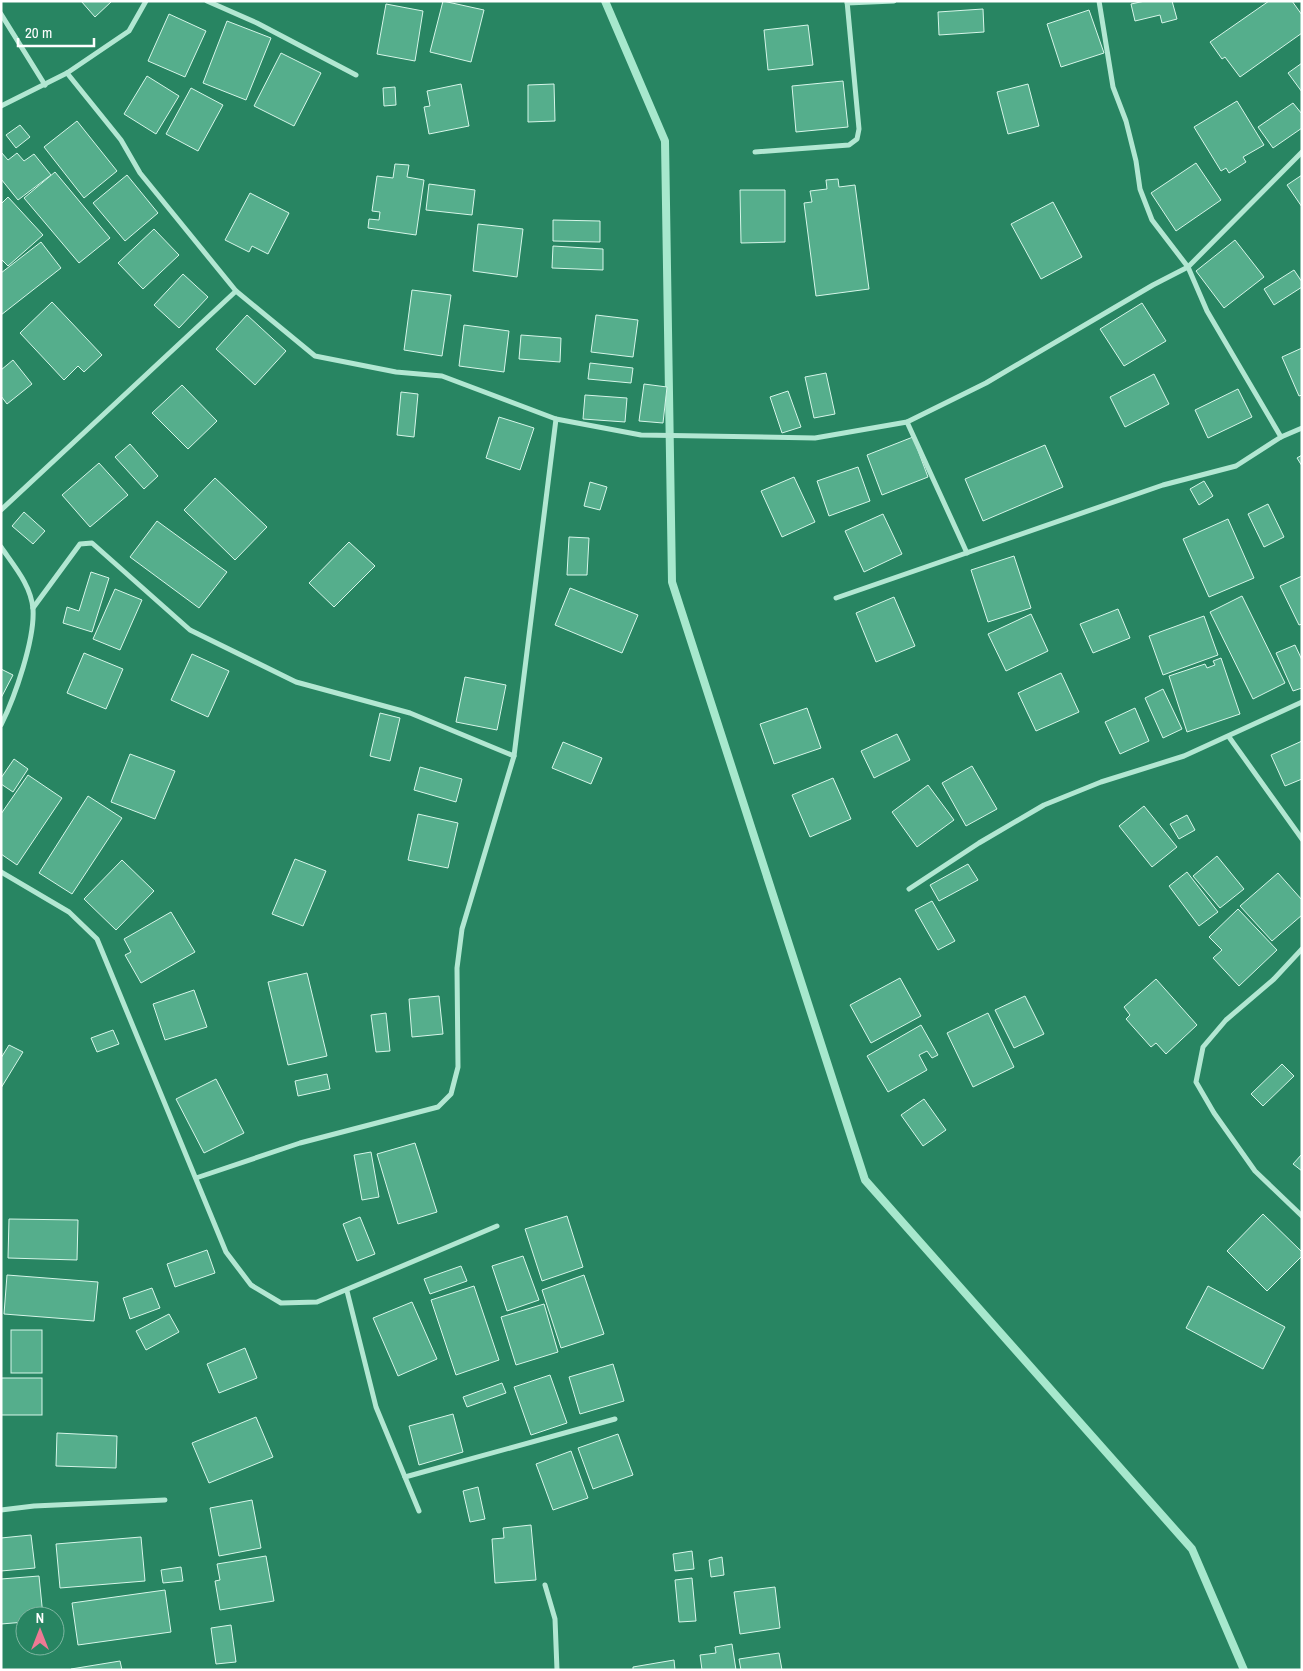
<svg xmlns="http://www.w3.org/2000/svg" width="1303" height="1671" font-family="'Archivo Narrow',sans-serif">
<rect width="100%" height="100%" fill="#288562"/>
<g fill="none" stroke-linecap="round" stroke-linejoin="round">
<polyline stroke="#a7e8cd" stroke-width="8" points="605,1 665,141 672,582 865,1180 1192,1549 1244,1670"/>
</g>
<g fill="#55ae8c" stroke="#d6f6e9">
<polygon points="81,1 112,1 95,17"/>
<polygon points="443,1 484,10 471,62 430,52"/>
<polygon points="1145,1 1172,1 1177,19 1162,23 1160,15 1135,21 1131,4"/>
<polygon points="1269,1 1292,1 1302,15 1302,33 1240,77 1225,57 1222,59 1210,42"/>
<polygon points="386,4 423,11 415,61 377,54"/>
<polygon points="983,9 984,32 939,35 938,12"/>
<polygon points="1089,10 1104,53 1061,67 1047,24"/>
<polygon points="169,14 206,31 185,77 148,61"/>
<polygon points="227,21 271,38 246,100 203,83"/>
<polygon points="808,25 813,65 768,70 764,30"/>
<polygon points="281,53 321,73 294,126 254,106"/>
<polygon points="1302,63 1302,92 1288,73"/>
<polygon points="147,76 179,96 156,134 124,114"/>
<polygon points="843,81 848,127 796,132 792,86"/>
<polygon points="461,84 469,126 429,134 424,107 430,106 427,91"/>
<polygon points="554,84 555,121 528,122 528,85"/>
<polygon points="1028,84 1039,126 1008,134 997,92"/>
<polygon points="395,87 396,105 384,106 383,88"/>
<polygon points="191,88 223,105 198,151 166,134"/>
<polygon points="1237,101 1264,145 1243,157 1246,162 1229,173 1226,168 1221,171 1194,127"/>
<polygon points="1293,103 1302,114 1302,128 1273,148 1258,127"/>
<polygon points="77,121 117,171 84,198 44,147"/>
<polygon points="20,125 30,137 16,148 6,135"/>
<polygon points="1,152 8,160 17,153 24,161 34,154 51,175 18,200 1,179"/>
<polygon points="1196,163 1221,200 1176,231 1151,193"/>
<polygon points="395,164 409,165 407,177 424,180 416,235 368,228 369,219 379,220 380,212 372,211 377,176 393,178"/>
<polygon points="55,172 110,238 79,263 24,198"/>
<polygon points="127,175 158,213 125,241 93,203"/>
<polygon points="1302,175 1302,207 1287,185"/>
<polygon points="838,179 839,187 855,185 869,289 816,296 804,203 812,202 810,191 827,189 826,180"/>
<polygon points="429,184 475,190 472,215 426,210"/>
<polygon points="740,190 785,190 785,242 741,243"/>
<polygon points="250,193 289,213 268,254 252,246 249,252 225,240"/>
<polygon points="8,197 43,235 8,266 1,259 1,204"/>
<polygon points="1053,202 1082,257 1041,279 1011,224"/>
<polygon points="553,220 600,221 600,242 553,241"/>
<polygon points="478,224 523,229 517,277 473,271"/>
<polygon points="154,229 179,255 143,289 118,263"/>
<polygon points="1235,240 1264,277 1224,308 1196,271"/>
<polygon points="41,242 61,268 1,315 1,273"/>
<polygon points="553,246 603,249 603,270 552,268"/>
<polygon points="1294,270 1302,282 1302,287 1274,305 1264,289"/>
<polygon points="183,274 208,297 179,328 154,305"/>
<polygon points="412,290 451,295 442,356 404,350"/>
<polygon points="52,302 102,355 84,372 78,366 64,380 20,333"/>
<polygon points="1142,303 1166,341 1124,366 1100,329"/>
<polygon points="247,315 286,351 255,385 216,349"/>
<polygon points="596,315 638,320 633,357 591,352"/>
<polygon points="464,325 509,331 504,372 459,366"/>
<polygon points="521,335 561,338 560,362 519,359"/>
<polygon points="1302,348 1302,395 1299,396 1282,357"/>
<polygon points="13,360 32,384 7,404 1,396 1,370"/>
<polygon points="590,363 633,368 631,383 588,379"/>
<polygon points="826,373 835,414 814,418 805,377"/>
<polygon points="1154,374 1169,404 1125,427 1110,397"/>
<polygon points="644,384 667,387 663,423 639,421"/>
<polygon points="182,385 217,421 188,449 152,413"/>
<polygon points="1238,389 1252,417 1208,438 1195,410"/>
<polygon points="788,391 801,427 782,433 770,397"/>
<polygon points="401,392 418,394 414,437 397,435"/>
<polygon points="585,395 627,398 625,422 583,419"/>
<polygon points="499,417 534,428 520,470 486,458"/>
<polygon points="913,437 928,477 882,495 867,455"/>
<polygon points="130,444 158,476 144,489 115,457"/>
<polygon points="1045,445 1063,487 983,521 965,479"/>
<polygon points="1302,455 1302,466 1297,458"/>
<polygon points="99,463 128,495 90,527 62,495"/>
<polygon points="858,467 870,501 829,516 817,481"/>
<polygon points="794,477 815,522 782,537 761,491"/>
<polygon points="215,478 267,527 235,560 184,510"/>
<polygon points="1204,481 1213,496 1199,505 1190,489"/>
<polygon points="590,482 607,487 600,510 584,506"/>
<polygon points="1268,504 1284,537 1264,547 1248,514"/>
<polygon points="24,512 45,531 33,544 12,526"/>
<polygon points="883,514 902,554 864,572 845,531"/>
<polygon points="1228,519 1254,578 1209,597 1183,539"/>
<polygon points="157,521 227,572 199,608 130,557"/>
<polygon points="569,537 589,538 587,575 567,575"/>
<polygon points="349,542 375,566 334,607 309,583"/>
<polygon points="1014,556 1031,608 988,622 971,570"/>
<polygon points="91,572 109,578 92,632 63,623 67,607 79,611"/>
<polygon points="1302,576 1302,624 1299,625 1280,586"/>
<polygon points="570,588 638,615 622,653 555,625"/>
<polygon points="115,589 142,600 120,650 93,639"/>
<polygon points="1242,596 1285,683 1253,699 1210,612"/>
<polygon points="894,597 915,646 876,662 856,613"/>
<polygon points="1118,609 1130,638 1093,653 1080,624"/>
<polygon points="1031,614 1048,651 1006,671 988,634"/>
<polygon points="1204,616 1218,655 1163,675 1149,636"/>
<polygon points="1295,645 1302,660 1302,688 1293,691 1276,653"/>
<polygon points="84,653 123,669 106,709 67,693"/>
<polygon points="192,654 229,671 208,717 171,700"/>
<polygon points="1221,658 1240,714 1187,732 1169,676 1205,664 1207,668 1215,665 1213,661"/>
<polygon points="1,669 13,675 1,698"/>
<polygon points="1061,673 1079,712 1036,731 1018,693"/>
<polygon points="465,677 506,685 497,730 456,722"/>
<polygon points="1163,689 1182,729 1163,738 1145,698"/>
<polygon points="807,708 821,748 774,764 760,724"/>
<polygon points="1135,708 1149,741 1120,754 1105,722"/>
<polygon points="380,713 400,718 390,761 370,756"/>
<polygon points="897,734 910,760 874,778 861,751"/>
<polygon points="1302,741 1302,779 1285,786 1271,755"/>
<polygon points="563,742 602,758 591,784 552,768"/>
<polygon points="130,754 175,771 155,819 111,802"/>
<polygon points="14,759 28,769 13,792 1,784 1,778"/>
<polygon points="972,766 997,809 966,826 942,783"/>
<polygon points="420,767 462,779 456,802 414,790"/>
<polygon points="28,775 62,798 17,865 1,854 1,814"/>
<polygon points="833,778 851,819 810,837 792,795"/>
<polygon points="928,785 954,820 917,847 892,812"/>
<polygon points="88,796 122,818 72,894 39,873"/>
<polygon points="1144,806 1177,847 1152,867 1119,826"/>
<polygon points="418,814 458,823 448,868 408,860"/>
<polygon points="1187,815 1195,830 1179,839 1170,824"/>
<polygon points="1217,856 1244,889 1220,908 1193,876"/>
<polygon points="295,859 326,871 303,926 272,914"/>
<polygon points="122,860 154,891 116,930 84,899"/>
<polygon points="968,864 978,880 939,901 930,885"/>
<polygon points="1187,872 1218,912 1199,926 1169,886"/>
<polygon points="1278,873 1302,900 1302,915 1272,941 1240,906"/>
<polygon points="932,901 955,941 938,950 915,910"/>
<polygon points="1238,909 1277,950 1239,986 1213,958 1222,950 1209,937"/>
<polygon points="171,912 195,952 141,983 125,955 131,952 124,939"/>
<polygon points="307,973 327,1056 288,1065 268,982"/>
<polygon points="900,978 921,1016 871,1043 850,1005"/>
<polygon points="1156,979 1197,1025 1166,1054 1156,1043 1151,1047 1126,1019 1130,1015 1124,1007"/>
<polygon points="194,990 207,1027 165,1040 153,1004"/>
<polygon points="439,996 443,1034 412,1037 409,999"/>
<polygon points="1025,996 1044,1034 1014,1048 995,1010"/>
<polygon points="386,1013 390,1051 376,1052 371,1015"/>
<polygon points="988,1013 1014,1067 973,1087 947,1033"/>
<polygon points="921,1025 938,1055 932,1058 927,1051 919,1055 927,1070 888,1092 867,1056"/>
<polygon points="113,1030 119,1044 97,1052 91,1038"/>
<polygon points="9,1045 23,1052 1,1088 1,1058"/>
<polygon points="1282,1064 1294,1076 1263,1106 1251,1094"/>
<polygon points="327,1074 330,1089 298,1096 295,1081"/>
<polygon points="216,1079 244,1133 204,1153 176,1099"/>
<polygon points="924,1099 946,1130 923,1146 901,1115"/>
<polygon points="415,1143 437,1212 398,1224 377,1154"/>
<polygon points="371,1152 379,1197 362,1200 354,1155"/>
<polygon points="1302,1154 1302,1171 1293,1164"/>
<polygon points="1263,1214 1302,1252 1302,1256 1267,1291 1227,1251"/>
<polygon points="567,1216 583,1267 542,1281 525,1229"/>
<polygon points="360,1217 375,1254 357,1261 343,1224"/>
<polygon points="9,1219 78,1220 77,1260 8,1258"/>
<polygon points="207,1250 215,1273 175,1287 167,1264"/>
<polygon points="523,1256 539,1300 507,1311 492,1266"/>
<polygon points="461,1266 467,1281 430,1294 424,1279"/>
<polygon points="7,1275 98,1282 94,1321 4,1314"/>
<polygon points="584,1275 604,1334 561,1348 542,1290"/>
<polygon points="474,1286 499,1360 456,1375 431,1300"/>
<polygon points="1208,1286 1285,1327 1263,1369 1186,1328"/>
<polygon points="152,1288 160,1308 130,1319 123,1298"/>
<polygon points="412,1302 437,1359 398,1376 373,1318"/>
<polygon points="544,1304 558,1352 516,1365 501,1317"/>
<polygon points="169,1314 179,1332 146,1350 136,1331"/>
<rect x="11" y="1330" width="31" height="43"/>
<polygon points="245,1348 257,1378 219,1393 207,1364"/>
<polygon points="613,1364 624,1401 580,1414 569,1377"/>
<polygon points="550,1375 567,1423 531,1435 514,1387"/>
<rect x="1" y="1378" width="41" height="37"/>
<polygon points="502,1383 506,1393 467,1407 463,1397"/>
<polygon points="453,1414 463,1452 419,1465 409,1426"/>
<polygon points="256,1417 273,1457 209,1483 192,1443"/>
<polygon points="57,1433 117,1436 116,1468 56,1466"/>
<polygon points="618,1434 633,1475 593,1489 578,1448"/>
<polygon points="571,1451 588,1498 553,1510 536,1464"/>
<polygon points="478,1487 485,1519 470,1522 463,1491"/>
<polygon points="252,1500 261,1548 219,1556 210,1508"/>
<polygon points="531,1525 536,1580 495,1583 492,1539 504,1538 503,1528"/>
<polygon points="31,1535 35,1568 1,1571 1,1538"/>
<polygon points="141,1537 145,1581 60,1588 56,1544"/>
<polygon points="692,1551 694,1569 675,1571 673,1554"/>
<polygon points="266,1556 274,1601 220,1610 215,1581 220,1580 217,1564"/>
<polygon points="722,1557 724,1575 711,1577 709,1560"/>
<polygon points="181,1567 183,1581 163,1583 161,1570"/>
<polygon points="39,1576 43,1616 25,1616 25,1622 1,1624 1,1579"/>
<polygon points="692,1578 696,1621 679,1622 675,1580"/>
<polygon points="775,1587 780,1628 740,1634 734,1592"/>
<polygon points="165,1590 171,1632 78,1645 72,1603"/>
<polygon points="231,1625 236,1662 216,1664 211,1628"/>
<polygon points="732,1644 736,1670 702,1670 700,1655 716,1653 715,1647"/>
<polygon points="779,1653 782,1670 741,1670 739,1659"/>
<polygon points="674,1660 675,1670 633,1670 633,1667"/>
<polygon points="120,1661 122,1670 71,1670 71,1669"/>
</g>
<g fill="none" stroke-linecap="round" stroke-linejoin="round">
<g stroke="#b2e7d2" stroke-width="5">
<polyline points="207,1 257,23 356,75"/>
<polyline points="1099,1 1113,87 1126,121 1136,161 1140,189 1152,220 1188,267 1207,311 1281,437"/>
<polyline points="847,3 894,1"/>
<polyline points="1,14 45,85"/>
<polyline points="67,73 121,140 140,173 236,291 315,356 396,372 442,376 556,419 641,435 815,438 907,422 986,383 1153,285 1188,267 1302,152"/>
<polyline points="1,106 67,73 129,31 146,1"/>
<polyline points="755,152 849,145 857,139 859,129 847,1"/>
<polyline points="907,422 967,553"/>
<polyline points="1,510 236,291"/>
<path d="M1 547C14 566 31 585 33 609 35 639 15 697 1 725"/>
<polyline points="836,598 1163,485 1236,466 1281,437 1302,428"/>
<polyline points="33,608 80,544 92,543 190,630 296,682 410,713 514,756"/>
<polyline points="1229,737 1302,839"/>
<polyline points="1,872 69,912 97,939 226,1252 251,1285 281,1303 317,1302 497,1226"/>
<polyline points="909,889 979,843 1044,805 1101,782 1184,756 1302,702"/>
<polyline points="1302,949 1274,979 1226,1020 1203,1047 1196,1082 1214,1113 1255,1171 1302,1216"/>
<polyline points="196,1178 300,1143 438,1107 451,1094 458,1067 457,968 462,929 514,756 556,419"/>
<polyline points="347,1291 376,1407 419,1511"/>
<polyline points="405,1477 615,1419"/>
<polyline points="1,1510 34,1506 165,1500"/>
<polyline points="545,1585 555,1619 557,1670"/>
</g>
</g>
<rect width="1303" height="1671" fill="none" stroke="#ffffff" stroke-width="5"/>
<g transform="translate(40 1631)"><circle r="24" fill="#288562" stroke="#7eb6a1"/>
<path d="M0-4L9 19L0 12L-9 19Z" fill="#ef7994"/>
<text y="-8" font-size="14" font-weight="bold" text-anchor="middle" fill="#ffffff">N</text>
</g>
<path d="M18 38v8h76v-8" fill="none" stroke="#ffffff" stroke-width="2.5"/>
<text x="25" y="38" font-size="15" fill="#ffffff" stroke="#288562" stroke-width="4" paint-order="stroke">20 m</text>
</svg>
